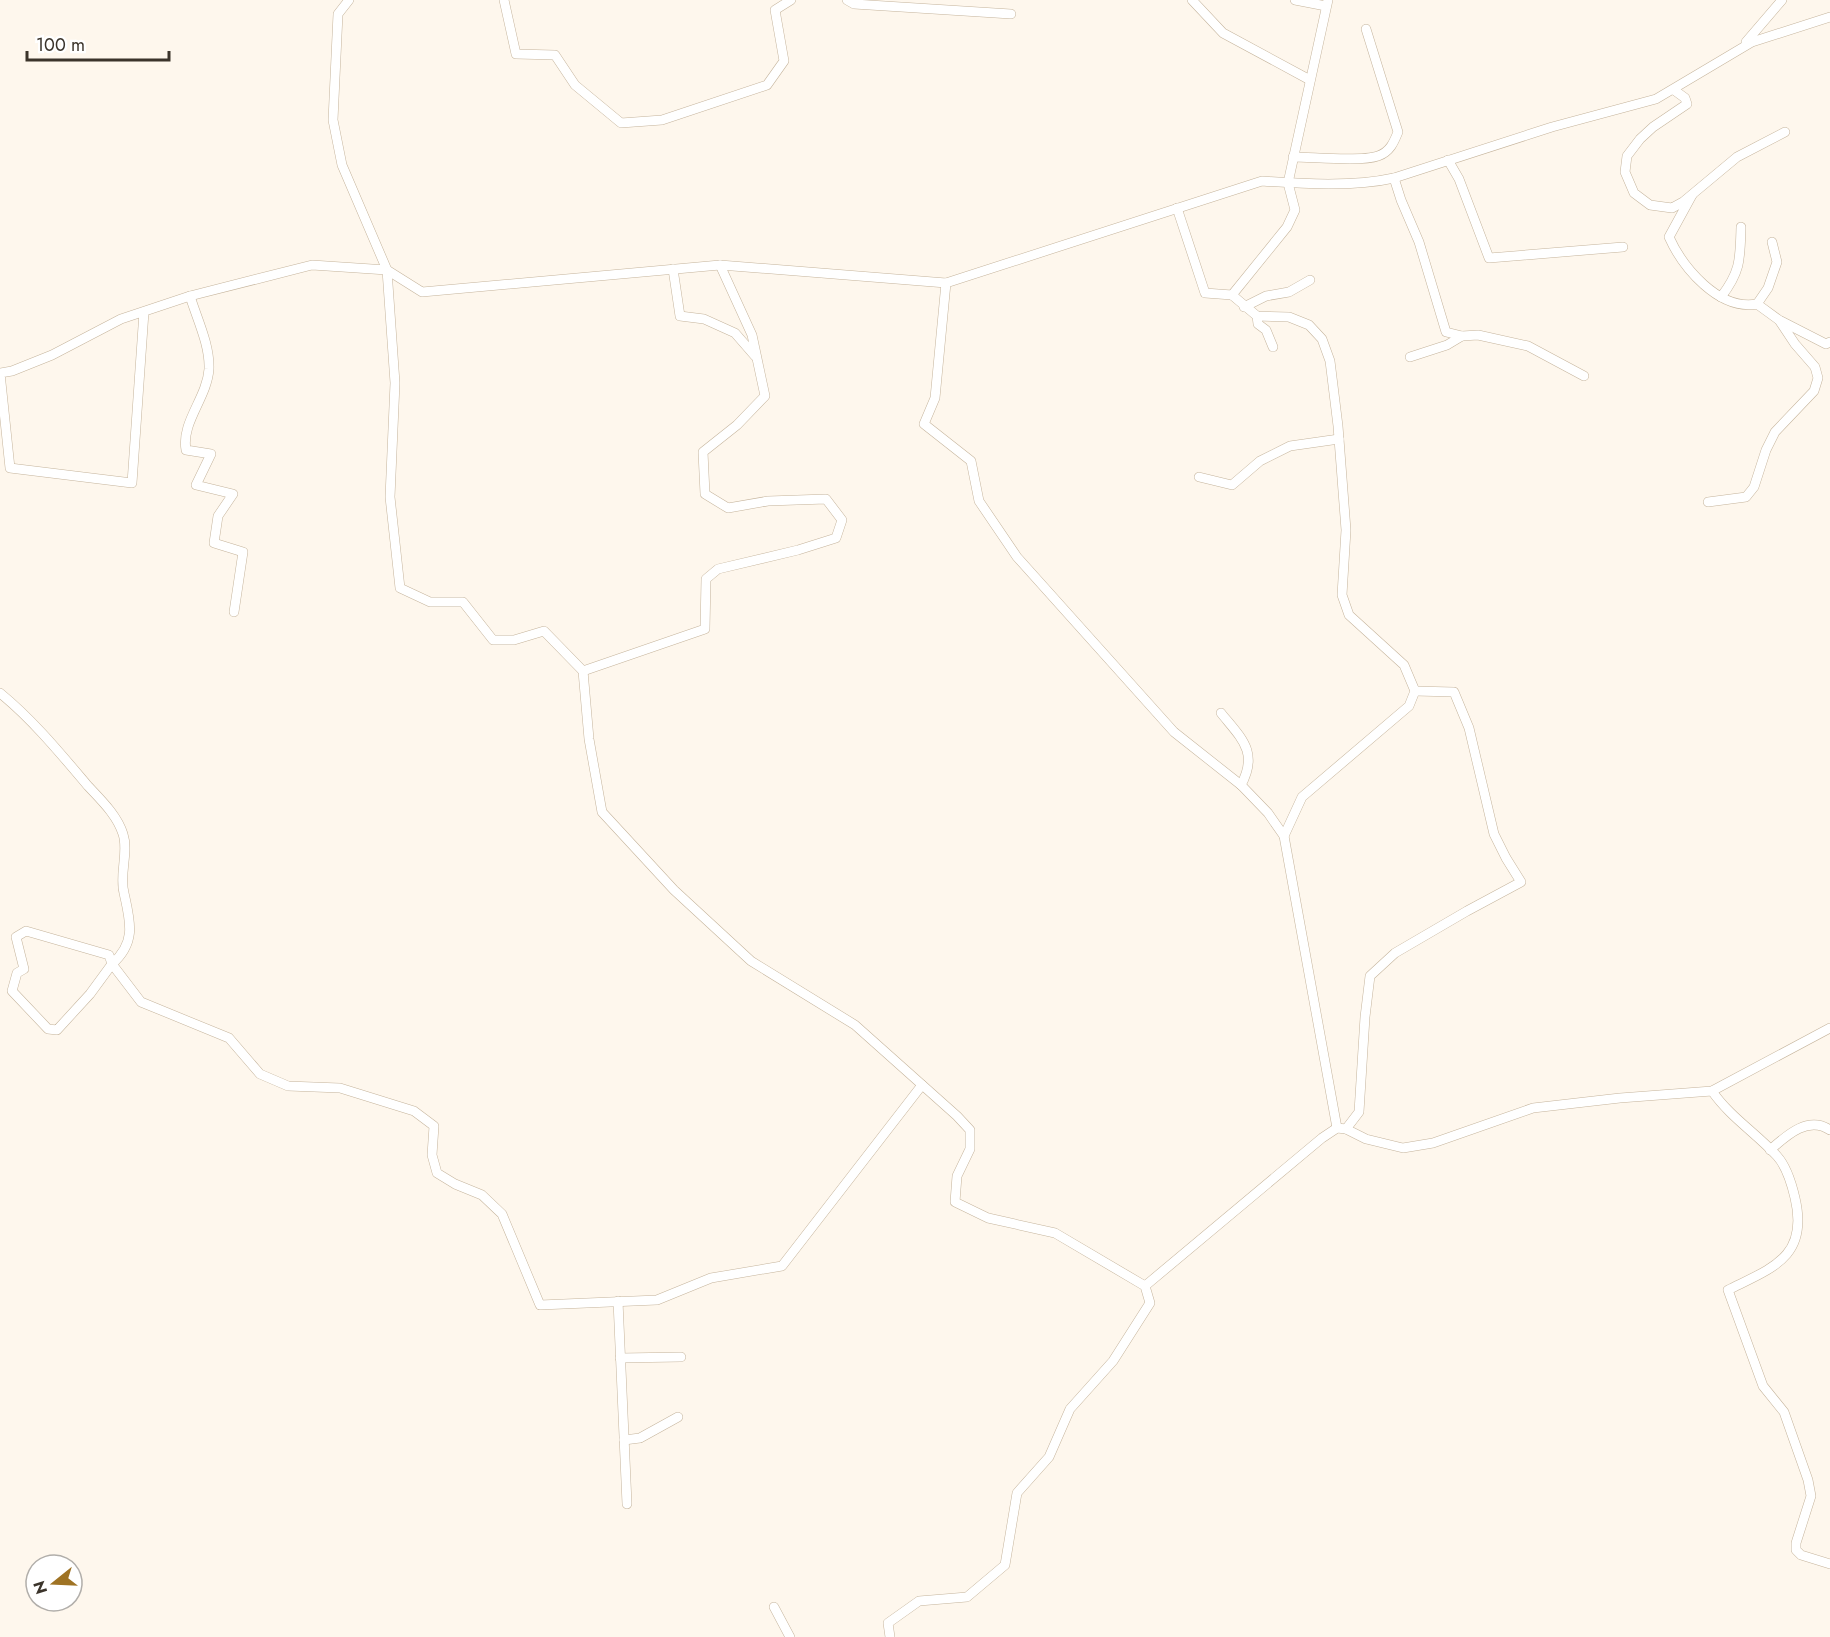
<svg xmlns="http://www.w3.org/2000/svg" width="1830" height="1637" font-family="Jost,sans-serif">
<rect width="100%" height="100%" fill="#fef7ed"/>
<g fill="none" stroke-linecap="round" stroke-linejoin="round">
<g stroke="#c5b49c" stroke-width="10">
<g id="minor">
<polyline points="349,0 338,14 333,120 342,165 387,270 395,383 390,497 400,588 430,602 463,602 493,640 514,640 544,631 583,671 589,739 602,812 674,890 751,961 855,1025 957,1116 970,1130 970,1149 957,1176 955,1202 988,1218 1055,1233 1145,1286 1150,1303 1113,1361 1070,1409 1049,1457 1017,1493 1005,1565 967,1597 919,1601 888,1623 890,1637"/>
<polyline points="504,0 516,54 555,55 575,85 621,123 662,120 767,85 784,61 775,10 791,0"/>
<polyline points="847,0 854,4 1011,14"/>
<polyline points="1192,0 1223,33 1310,80"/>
<polyline points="1295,0 1326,6"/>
<polyline points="1746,42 1782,0"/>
<polyline points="1674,90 1685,98 1687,104 1653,127 1640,139 1627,156 1625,172 1634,193 1650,205 1672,208 1683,202 1737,157 1785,132"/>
<path d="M1293 157C1313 157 1361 162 1378 156 1390 152 1394 142 1398 132L1366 29"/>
<polyline points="1448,160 1459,179 1489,258 1623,247"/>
<polyline points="1394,178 1401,200 1419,242 1446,332 1462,336 1478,335 1528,346 1584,376"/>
<path d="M1692 195 1669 237C1683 268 1719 311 1757 304L1779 320 1795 344 1815 367 1818 378 1814 391 1775 432 1766 450 1754 487 1746 497 1708 502"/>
<polyline points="1177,208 1205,293 1232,295"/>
<polyline points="673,269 680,316 704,319 735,333 755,356"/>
<polyline points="946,283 935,398 924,424 971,461 979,501 1017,557 1174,732 1241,785 1268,813 1284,836 1337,1128"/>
<path d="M190 296C197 319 210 345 209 369 207 398 181 422 186 450L211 454 196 485 233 494 218 516 214 543 243 552 234 612"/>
<path d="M1721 297C1741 271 1740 259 1741 227"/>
<polyline points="1757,304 1768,288 1777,262 1772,242"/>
<polyline points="1244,307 1266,296 1289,292 1310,280"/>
<path d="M144 312 132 483 10 468 0 373 12 371 52 355 121 319 190 296 312 265 387 270 422 292 720 265 946 283 1262 181C1303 184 1354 187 1394 178L1552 127 1656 99 1752 42 1830 17"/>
<polyline points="1257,316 1258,324 1266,330 1273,347"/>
<polyline points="1781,321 1826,344 1830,342"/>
<polyline points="1410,357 1447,345 1462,336"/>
<polyline points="1199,477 1232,485 1260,461 1290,446 1339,439"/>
<polyline points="583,671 705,629 706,579 718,569 798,550 836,538 842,520 826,499 768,501 728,508 705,494 703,452 737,425 765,396 752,335 720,265"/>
<path d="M0 693C33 720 60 753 88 786 101 800 117 815 123 834 129 852 119 874 124 893 130 921 137 942 112 964L141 1002 229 1038 260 1074 288 1086 340 1088 414 1111 434 1126 432 1155 437 1173 455 1184 482 1195 502 1214 540 1305 657 1300 711 1278 782 1266 922 1085"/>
<path d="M1221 713C1241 738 1259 752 1241 785"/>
<polyline points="1284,836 1302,797 1409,706 1415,691 1404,665 1349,615 1342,595 1346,530 1338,426 1330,361 1322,339 1309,325 1289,317 1257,316 1232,295 1287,227 1295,210 1288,183 1328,0"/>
<polygon points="26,931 109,955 112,964 90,994 57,1030 48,1029 12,991 17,973 24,969 16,937"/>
<path d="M1712 1091C1730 1117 1756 1133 1777 1156 1787 1167 1792 1185 1795 1198 1809 1257 1772 1268 1728 1290L1763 1386 1784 1412 1808 1480 1811 1496 1796 1543V1550L1801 1555 1830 1564"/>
<polyline points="1346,1129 1359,1112 1365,1017 1370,976 1395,953 1467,911 1521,882 1506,858 1494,834 1469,728 1454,692 1415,691"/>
<path d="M1770 1150C1786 1136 1808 1115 1830 1130"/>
<polyline points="1145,1286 1322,1138 1337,1128 1346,1129 1366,1139 1403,1148 1433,1143 1533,1108 1620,1098 1712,1091 1830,1028"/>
<polyline points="618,1301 627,1504"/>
<polyline points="620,1358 681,1357"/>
<polyline points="624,1440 640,1438 678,1417"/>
<polyline points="774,1607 790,1637"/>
</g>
</g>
<use href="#minor" stroke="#fff" stroke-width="9"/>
</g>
<g transform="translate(54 1583) rotate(252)"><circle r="28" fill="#ffffff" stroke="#b1aeaa" stroke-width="1.5"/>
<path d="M0-4.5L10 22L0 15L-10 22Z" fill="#9f7324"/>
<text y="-9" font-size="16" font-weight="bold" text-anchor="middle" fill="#3b342b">N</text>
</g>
<path d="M27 51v9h142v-9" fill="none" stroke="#3b342b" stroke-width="3"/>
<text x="36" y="51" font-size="18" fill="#3b342b" stroke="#ffffff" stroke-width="4.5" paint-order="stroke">100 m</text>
</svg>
